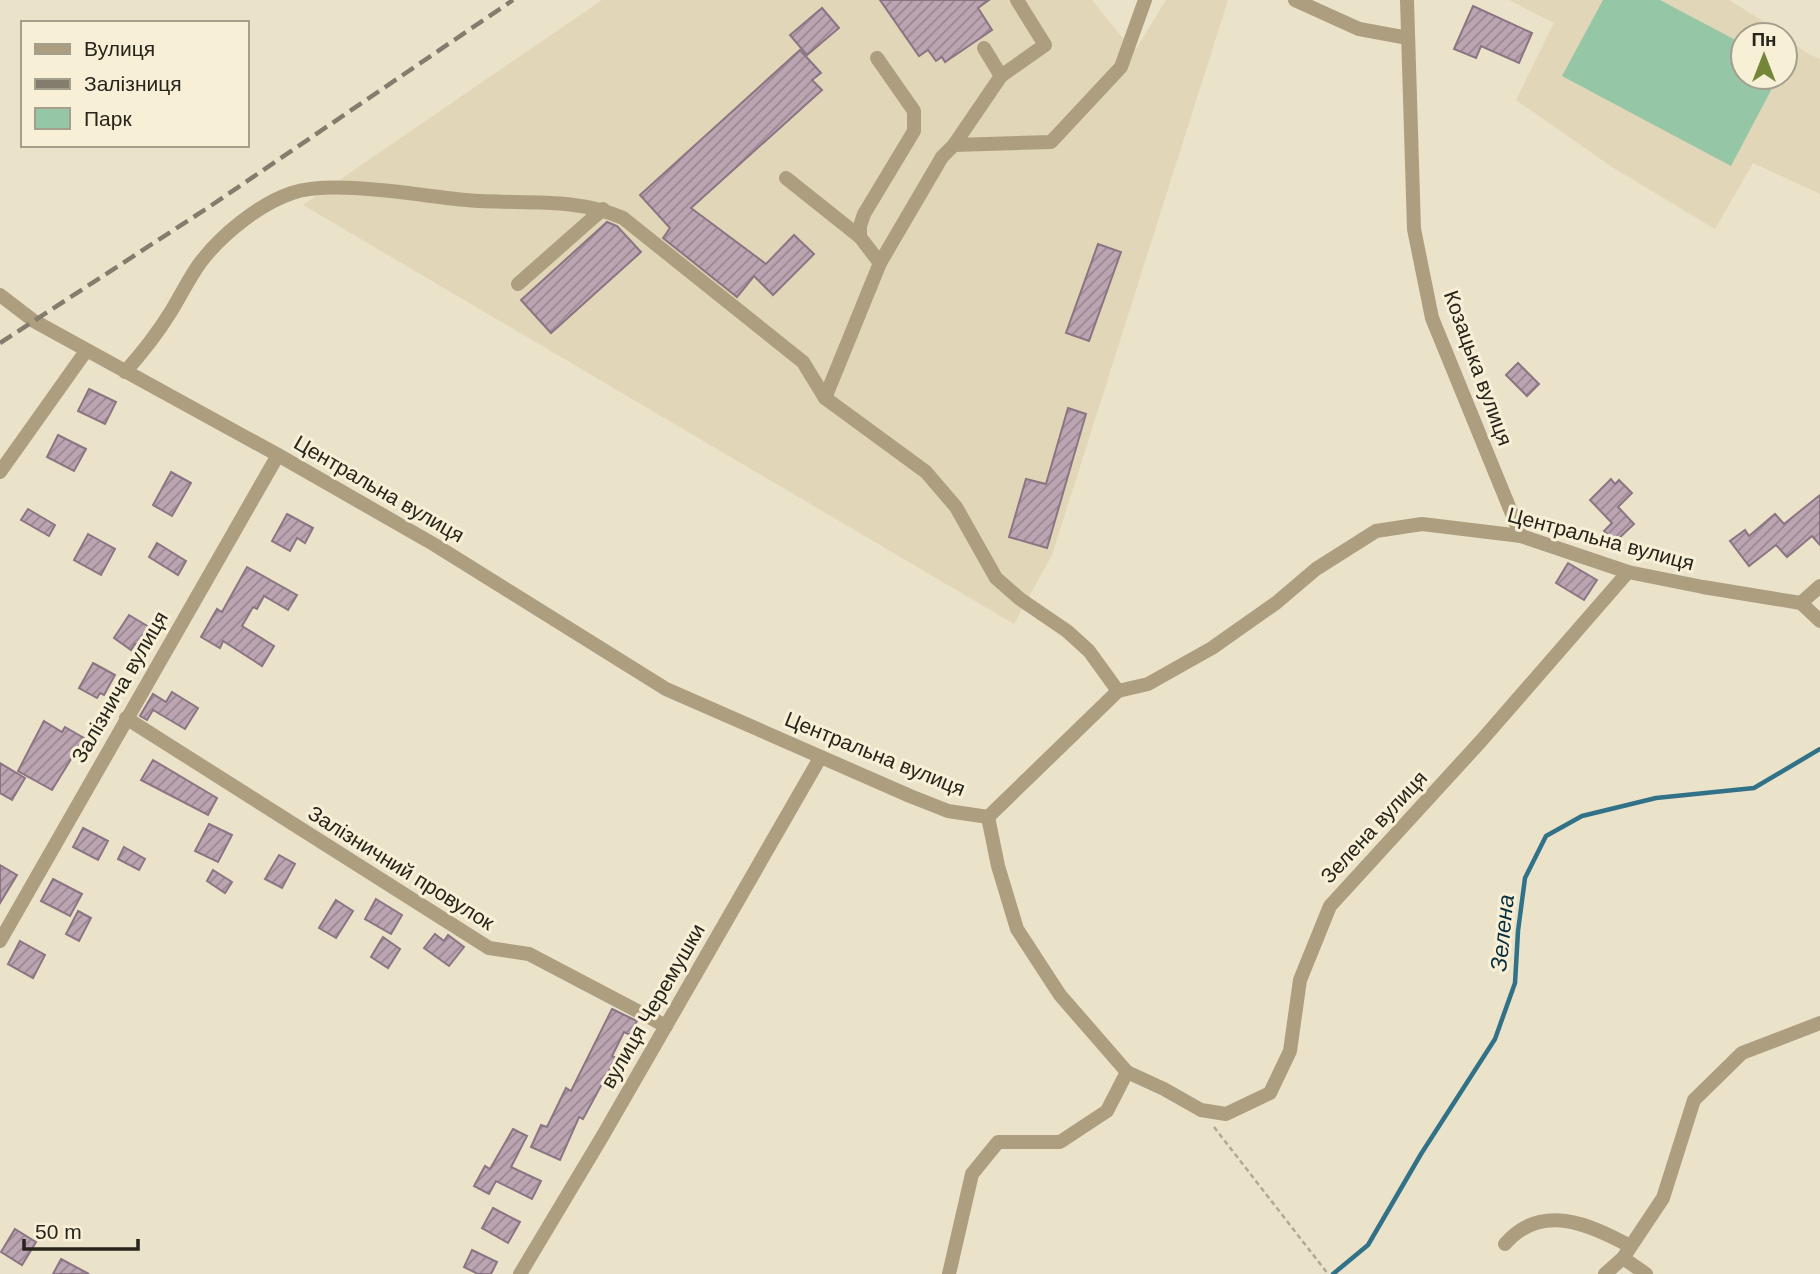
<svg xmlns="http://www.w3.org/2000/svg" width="1820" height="1274" font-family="Arial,sans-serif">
<defs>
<pattern id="building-hatch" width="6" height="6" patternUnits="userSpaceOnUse" patternTransform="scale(1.75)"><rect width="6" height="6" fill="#bca5b2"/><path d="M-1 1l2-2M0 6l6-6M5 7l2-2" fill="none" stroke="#998690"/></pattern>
</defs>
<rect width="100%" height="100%" fill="#ebe2ca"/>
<g fill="#e1d6b8">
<polygon points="602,0 1092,0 1121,36 1136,49 1166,0 1228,0 1052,555 1014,624 303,205"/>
<polygon points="1509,0 1729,0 1763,21 1783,35 1743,35 1743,77 1785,77 1785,37 1808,54 1820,59 1820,194 1753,163 1715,229 1612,167 1516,100 1554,23"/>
</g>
<polygon fill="#95c6a5" points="1603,0 1660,0 1743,44 1743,77 1778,77 1731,166 1562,76"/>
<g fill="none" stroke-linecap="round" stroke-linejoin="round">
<polyline stroke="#327289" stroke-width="4.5" points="1333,1274 1368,1245 1421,1154 1495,1039 1515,983 1518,931 1525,878 1546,836 1582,816 1656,798 1754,788 1820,749"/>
</g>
<g fill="url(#building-hatch)" stroke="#8b7582" stroke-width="2">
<polygon points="880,0 989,0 978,8 992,30 945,62 942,57 936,61 928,50 919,56"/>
<polygon points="1473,6 1532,33 1519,63 1481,46 1476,58 1454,49"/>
<polygon points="822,8 839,28 807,55 790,35"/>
<polygon points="800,50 821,73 812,80 822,90 691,208 766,264 794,235 814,254 773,295 754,276 737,297 663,238 670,228 640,195"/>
<polygon points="607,222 617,226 641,252 551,333 521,300"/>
<polygon points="1098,244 1121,252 1089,341 1066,333"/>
<polygon points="1518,363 1539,384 1527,396 1506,375"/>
<polygon points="89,389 116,402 105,424 78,411"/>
<polygon points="1068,408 1086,414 1047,548 1009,537 1026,479 1046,484"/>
<polygon points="58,435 86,449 74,471 47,457"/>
<polygon points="171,472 191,483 172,516 153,505"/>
<polygon points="1611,479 1615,484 1619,480 1632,493 1618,507 1634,524 1615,542 1604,531 1612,523 1590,500"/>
<polygon points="1820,495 1820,545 1812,536 1787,557 1776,545 1749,566 1730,541 1745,530 1749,536 1775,514 1784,524"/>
<polygon points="28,509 55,525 49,536 21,520"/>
<polygon points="287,514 313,528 305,543 297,538 290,551 272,541"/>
<polygon points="88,534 115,549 101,575 74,560"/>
<polygon points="157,543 186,561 178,575 149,557"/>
<polygon points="1568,563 1597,580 1584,600 1556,583"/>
<polygon points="247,567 297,595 288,610 264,596 257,609 253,607 242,626 274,646 262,666 223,641 220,648 201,637 217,609 222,612"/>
<polygon points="129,615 154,630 143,648 135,644 131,650 114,638"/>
<polygon points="93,663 115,675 104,695 100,693 97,698 79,688"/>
<polygon points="172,692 198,708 185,729 153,710 147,720 140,716 153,694 166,702"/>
<polygon points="44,721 62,732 65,727 84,738 52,790 18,771"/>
<polygon points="153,760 217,798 208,815 141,780"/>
<polygon points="0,763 25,778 12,800 0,793"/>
<polygon points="209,824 232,835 218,862 195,851"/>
<polygon points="83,828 108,841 98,860 73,847"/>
<polygon points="124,847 145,859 139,870 118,859"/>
<polygon points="279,855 295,864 282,888 265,879"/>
<polygon points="0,865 17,875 0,903"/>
<polygon points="213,870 232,882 225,893 207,881"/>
<polygon points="53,879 82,894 70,916 41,901"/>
<polygon points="376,899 402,915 391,934 365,919"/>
<polygon points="336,900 353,911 336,938 319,928"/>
<polygon points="78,911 91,918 79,941 66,934"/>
<polygon points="435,934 444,941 448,935 464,947 449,966 424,948"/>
<polygon points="383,937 400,949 388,968 371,957"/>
<polygon points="20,941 45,955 33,978 8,964"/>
<polygon points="612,1009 637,1021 630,1035 624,1032 612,1056 616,1058 583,1119 579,1117 560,1160 531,1147 541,1125 547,1127 566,1088 571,1091"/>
<polygon points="513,1129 527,1136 511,1167 541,1181 532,1199 496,1181 489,1194 474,1186 485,1166 490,1169"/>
<polygon points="493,1208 520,1222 508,1243 482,1228"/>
<polygon points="15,1229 36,1242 22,1265 1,1252"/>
<polygon points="472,1250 497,1262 491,1274 478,1274 464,1267"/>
<polygon points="61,1259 89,1274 53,1274"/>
</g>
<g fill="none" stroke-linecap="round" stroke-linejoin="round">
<polyline stroke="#b0a995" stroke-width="2.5" stroke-dasharray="5 3.5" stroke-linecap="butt" points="1214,1127 1328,1274"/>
<g stroke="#ad9e80" stroke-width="14">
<polyline points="1295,0 1359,29 1408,38"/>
<polyline points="1407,0 1414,229 1432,318 1521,536"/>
<polyline points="1001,76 1045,45 1017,0"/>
<polyline points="954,145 1001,76 984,48"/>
<polyline points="786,178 860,237 880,263"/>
<polyline points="860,237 860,226 864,214 914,131 914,111 877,58"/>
<polyline points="518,284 603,209"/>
<polyline points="0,295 34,321 278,455 435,545 666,689 910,796 948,811 988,817"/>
<path d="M125 372C142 353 157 334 170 313 180 297 189 278 200 263 221 235 259 204 292 193 333 179 421 196 466 200 519 205 573 196 623 218L803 362 825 398 926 472 956 507 996 578 1020 599 1067 631 1089 651 1118 691"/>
<polyline points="825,398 880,263 942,157 954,145 1051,142 1121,67 1145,0"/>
<polyline points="0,472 86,351"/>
<polyline points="1801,603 1820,586"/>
<polyline points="126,718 489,948 529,954 666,1026"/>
<polyline points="988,817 998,866 1017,929 1060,995 1127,1072 1164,1089 1201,1110 1226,1114 1270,1093 1290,1051 1300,980 1330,906 1481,741 1628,572"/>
<polyline points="988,817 1118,691 1148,684 1212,648 1276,603 1316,569 1376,531 1422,524 1521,536 1628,572 1703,587 1801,603 1820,621"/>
<polyline points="0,941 278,455"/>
<path d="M1505 1244C1541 1202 1589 1224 1630 1246"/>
<polyline points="1623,1258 1646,1274"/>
<polyline points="520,1274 602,1137 820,758"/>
<polyline points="949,1274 972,1174 998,1142 1060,1142 1107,1111 1127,1072"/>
<polyline points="1605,1274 1623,1258 1663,1198 1694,1100 1742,1053 1820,1023"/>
</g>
<polyline stroke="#837d6d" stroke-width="4.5" stroke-dasharray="14 7" stroke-linecap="butt" points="0,343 209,207 513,0"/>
</g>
<g text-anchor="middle" stroke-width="6" stroke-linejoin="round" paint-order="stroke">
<g font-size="21" fill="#27241b" stroke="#f8efd7">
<text transform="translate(1478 368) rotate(70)" y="7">Козацька вулиця</text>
<text transform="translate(379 489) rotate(30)" y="7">Центральна вулиця</text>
<text transform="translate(1601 539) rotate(15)" y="7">Центральна вулиця</text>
<text transform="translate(120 687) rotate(-60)" y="7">Залізнича вулиця</text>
<text transform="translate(875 754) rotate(22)" y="7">Центральна вулиця</text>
<text transform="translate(1374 827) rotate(-47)" y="7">Зелена вулиця</text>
<text transform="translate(401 868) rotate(32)" y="7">Залізничний провулок</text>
<text transform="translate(653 1006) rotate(-60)" y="7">вулиця Черемушки</text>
</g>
<g font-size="23" font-style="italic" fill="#052f3f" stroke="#f8efd7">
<text transform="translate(1502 933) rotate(-84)" y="8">Зелена</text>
</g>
</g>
<rect x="21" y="21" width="228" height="126" fill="#f8efd7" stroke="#a49e8c" stroke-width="2"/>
<rect x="35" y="44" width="35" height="10" fill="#ad9e80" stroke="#a49e8c" stroke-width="2"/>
<text x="84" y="56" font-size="21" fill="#27241b">Вулиця</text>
<rect x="35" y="79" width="35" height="10" fill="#837d6d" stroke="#a49e8c" stroke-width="2"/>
<text x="84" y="91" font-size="21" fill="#27241b">Залізниця</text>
<rect x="35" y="108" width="35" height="21" fill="#95c6a5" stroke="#a49e8c" stroke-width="2"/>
<text x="84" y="126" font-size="21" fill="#27241b">Парк</text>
<g transform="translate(1764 56)"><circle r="33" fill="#f8efd7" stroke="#a49e8c" stroke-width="2"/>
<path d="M0-5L12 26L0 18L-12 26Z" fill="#748738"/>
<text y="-10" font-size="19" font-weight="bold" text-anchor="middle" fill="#27241b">Пн</text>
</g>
<path d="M24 1239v10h114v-10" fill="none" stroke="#27241b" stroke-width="3.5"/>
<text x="35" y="1239" font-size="21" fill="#27241b" stroke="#f8efd7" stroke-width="5" paint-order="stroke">50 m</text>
</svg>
